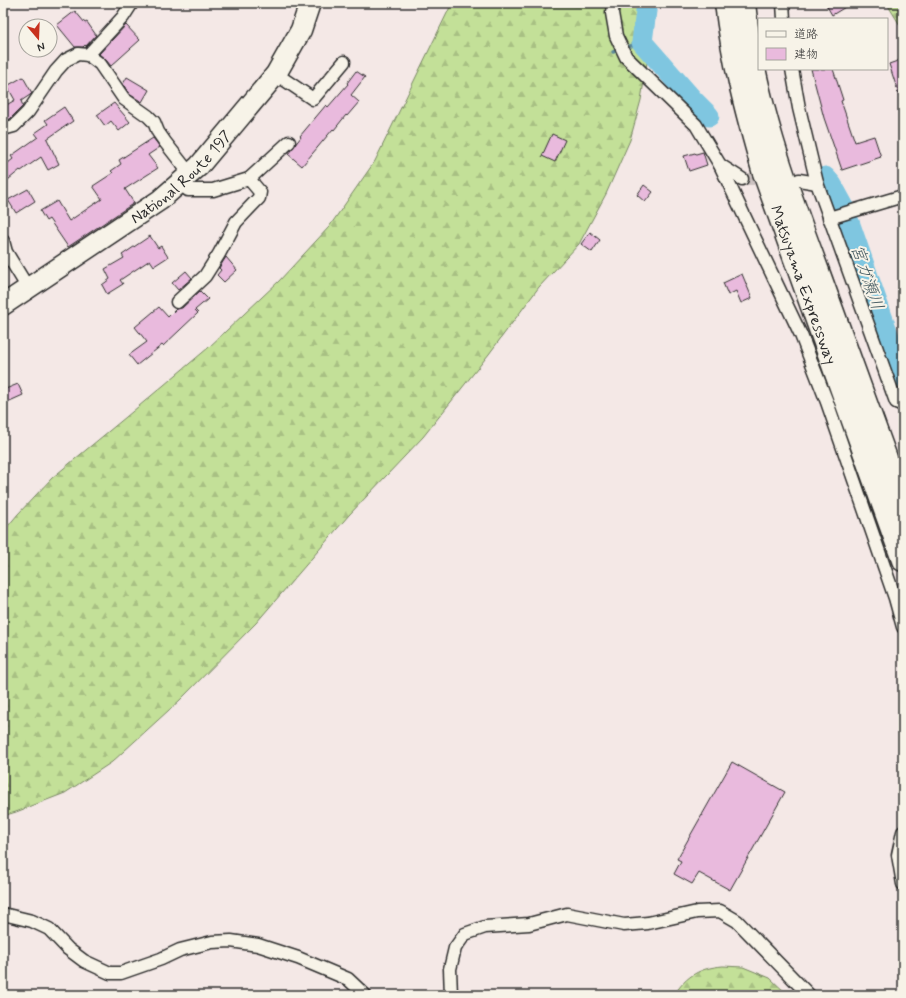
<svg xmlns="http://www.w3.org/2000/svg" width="906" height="998" font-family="Mynerve,'Klee One',sans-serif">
<defs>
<pattern id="forest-firs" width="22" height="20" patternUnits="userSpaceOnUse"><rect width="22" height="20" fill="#c3e098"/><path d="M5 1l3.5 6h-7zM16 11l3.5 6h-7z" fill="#a8c083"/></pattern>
</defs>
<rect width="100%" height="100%" fill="#f4e8e6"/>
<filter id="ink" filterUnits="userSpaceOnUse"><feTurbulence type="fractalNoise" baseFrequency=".025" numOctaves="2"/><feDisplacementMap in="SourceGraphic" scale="8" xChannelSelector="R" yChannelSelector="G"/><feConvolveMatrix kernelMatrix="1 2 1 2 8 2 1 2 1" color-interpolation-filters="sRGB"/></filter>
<g filter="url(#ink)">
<g fill="url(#forest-firs)" stroke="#778662">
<polygon points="452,3 651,3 648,56 641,100 630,140 606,194 579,244 539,287 489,354 423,437 349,515 256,623 180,700 112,762 65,793 16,812 3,816 3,532 18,514 52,478 126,417 208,348 279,281 329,227 375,161"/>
<polygon points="887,3 903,3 903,30 887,4"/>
<path d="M723 966 743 967 770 978 788 995H674C687 975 700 968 723 966Z"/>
</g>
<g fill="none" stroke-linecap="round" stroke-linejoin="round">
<polyline stroke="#5d8898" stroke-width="3.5" points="613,52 642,42"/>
<g stroke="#7fc6e0" stroke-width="21">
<polyline points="647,3 642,42 693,100 709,116"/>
<polyline points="825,177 832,185 843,205"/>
<polyline points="849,222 903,377"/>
</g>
</g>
<g fill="#e9badd" stroke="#2b2b2b">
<polygon points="825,3 852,3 832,15"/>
<polygon points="75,11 85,23 87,22 96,35 86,46 85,45 83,47 75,47 57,25"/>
<polygon points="126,25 140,40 111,66 106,60 99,54"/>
<polygon points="903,59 903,101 901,101 889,64"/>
<polygon points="811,69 833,69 843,100 841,101 855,142 874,136 881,157 842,170 824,118"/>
<polygon points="356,71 365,77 351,95 359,102 347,116 346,115 334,130 333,129 302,166 288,154 301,137 300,136 326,105 328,107 348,84 347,83"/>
<polygon points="23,77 32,93 30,95 21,101 23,106 10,119 3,121 3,107 15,100 7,86"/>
<polygon points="127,77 149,90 142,102 129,94 123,84"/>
<polygon points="114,103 130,122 119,131 111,121 105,126 97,115"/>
<polygon points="64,107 73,121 47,139 59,164 48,170 41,157 21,171 20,170 3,184 3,167 13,159 11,156 38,137 35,133 48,124 45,120"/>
<polygon points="552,134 565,140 555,162 542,156"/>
<polygon points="153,138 160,147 148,155 158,168 125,189 134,203 68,247 49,219 46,221 40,211 57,201 69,221 102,199 93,186 113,173 111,171 121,164 119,160"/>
<polygon points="703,152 707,165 689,171 684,156 695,153 696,154"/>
<polygon points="644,185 653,192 645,202 637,195"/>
<polygon points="28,189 35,201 16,213 8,200"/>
<polygon points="590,232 600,240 592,252 581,244"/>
<polygon points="150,236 158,248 161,246 168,257 154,266 150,260 120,280 123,284 107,294 102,285 110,279 105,269 124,258 122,255"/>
<polygon points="226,257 237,270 224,282 217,275 221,270 219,268"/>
<polygon points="186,271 192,278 178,290 172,283"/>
<polygon points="742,274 752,298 741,303 736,291 728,295 723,283"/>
<polygon points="200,291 208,299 195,310 198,313 163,346 162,345 137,365 129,355 147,342 135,327 159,307 168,317 176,309 182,308"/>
<polygon points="18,384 23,395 3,404 3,390"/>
<polygon points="732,762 785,792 730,890 699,873 692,884 674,874 681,861 677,859"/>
</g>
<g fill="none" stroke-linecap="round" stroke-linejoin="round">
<polyline stroke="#ccc2c1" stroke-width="12" stroke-dasharray="12 6" stroke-linecap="butt" points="742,179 770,179"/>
<g stroke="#2b2b2b" stroke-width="15">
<g id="minor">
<polyline points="613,3 612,13 616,36 626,57 696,125 720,165 801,335 827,402 895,598 903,627"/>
<polyline points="783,3 784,19"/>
<polyline points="88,55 123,17 132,3"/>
<polyline points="792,69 799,108 817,183 896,402 903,405"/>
<polyline points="276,74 313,99 344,62"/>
<polyline points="3,129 14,126 28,112 56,71 66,60 78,54 88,55 100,64 124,99 148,116 154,122 158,132 165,142 190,174"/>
<polyline points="720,165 742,179"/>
<polyline points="249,179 289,142"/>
<polyline points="799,180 817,183"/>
<polyline points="829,218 903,196"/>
<polyline points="3,241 6,252 28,288"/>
<polyline points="177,302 205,276 219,254 236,222 259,198 260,192 249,179 213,190 188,190 180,183"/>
<polyline points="903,832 898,855 903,884"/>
<polyline points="3,914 32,921 49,929 68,949 84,961 110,973 121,973 161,959 180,950 212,942 231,941 258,945 298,958 348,979 365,995"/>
<polyline points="451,995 450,969 455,948 465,934 485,927 529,924 567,914 624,925 648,923 697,912 720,911 737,921 809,995"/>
</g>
</g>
<g stroke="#2b2b2b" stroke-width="23">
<g id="trunk">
<path id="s1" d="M3 305 160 200 199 166 276 74 301 30 310 3"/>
</g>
</g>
<g stroke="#2b2b2b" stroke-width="25">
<g id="motorway">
<path id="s2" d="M726 3C733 62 747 114 763 170L903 560"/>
<path d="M744 3C753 97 786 186 819 274 847 351 875 428 903 505"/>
</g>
</g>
<use href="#minor" stroke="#f7f3e8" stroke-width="12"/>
<use href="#trunk" stroke="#f7f3e8" stroke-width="20"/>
<use href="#motorway" stroke="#f7f3e8" stroke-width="22"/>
</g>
</g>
<g text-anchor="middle" stroke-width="4" stroke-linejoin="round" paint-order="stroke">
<g font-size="16" fill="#2b2b2b" stroke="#f7f3e8">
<text dy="6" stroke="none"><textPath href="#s1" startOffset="220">National Route 197</textPath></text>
<text dy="6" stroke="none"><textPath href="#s2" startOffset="293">Matsuyama Expressway</textPath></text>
</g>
<g font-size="17" font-style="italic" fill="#445a61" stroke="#f7f3e8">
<text transform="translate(868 277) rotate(71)" y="6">宮ガ瀬川</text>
</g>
</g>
<rect width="906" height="998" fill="none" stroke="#f7f3e8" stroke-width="16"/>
<rect x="8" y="8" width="890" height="982" fill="none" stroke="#2b2b2b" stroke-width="1.5" filter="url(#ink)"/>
<rect x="758" y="18" width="130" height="52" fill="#f7f3e8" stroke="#a5a39c"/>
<rect x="766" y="31" width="20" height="6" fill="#f7f3e8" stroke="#a5a39c"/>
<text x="794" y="38" font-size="12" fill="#2b2b2b">道路</text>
<rect x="766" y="48" width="20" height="12" fill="#e9badd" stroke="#a5a39c"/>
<text x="794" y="58" font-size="12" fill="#2b2b2b">建物</text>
<g transform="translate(38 38) rotate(161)"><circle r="19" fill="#f7f3e8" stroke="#a5a39c"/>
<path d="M0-3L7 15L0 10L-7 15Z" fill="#c8321e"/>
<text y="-6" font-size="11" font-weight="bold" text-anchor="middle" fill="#2b2b2b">N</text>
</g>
</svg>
